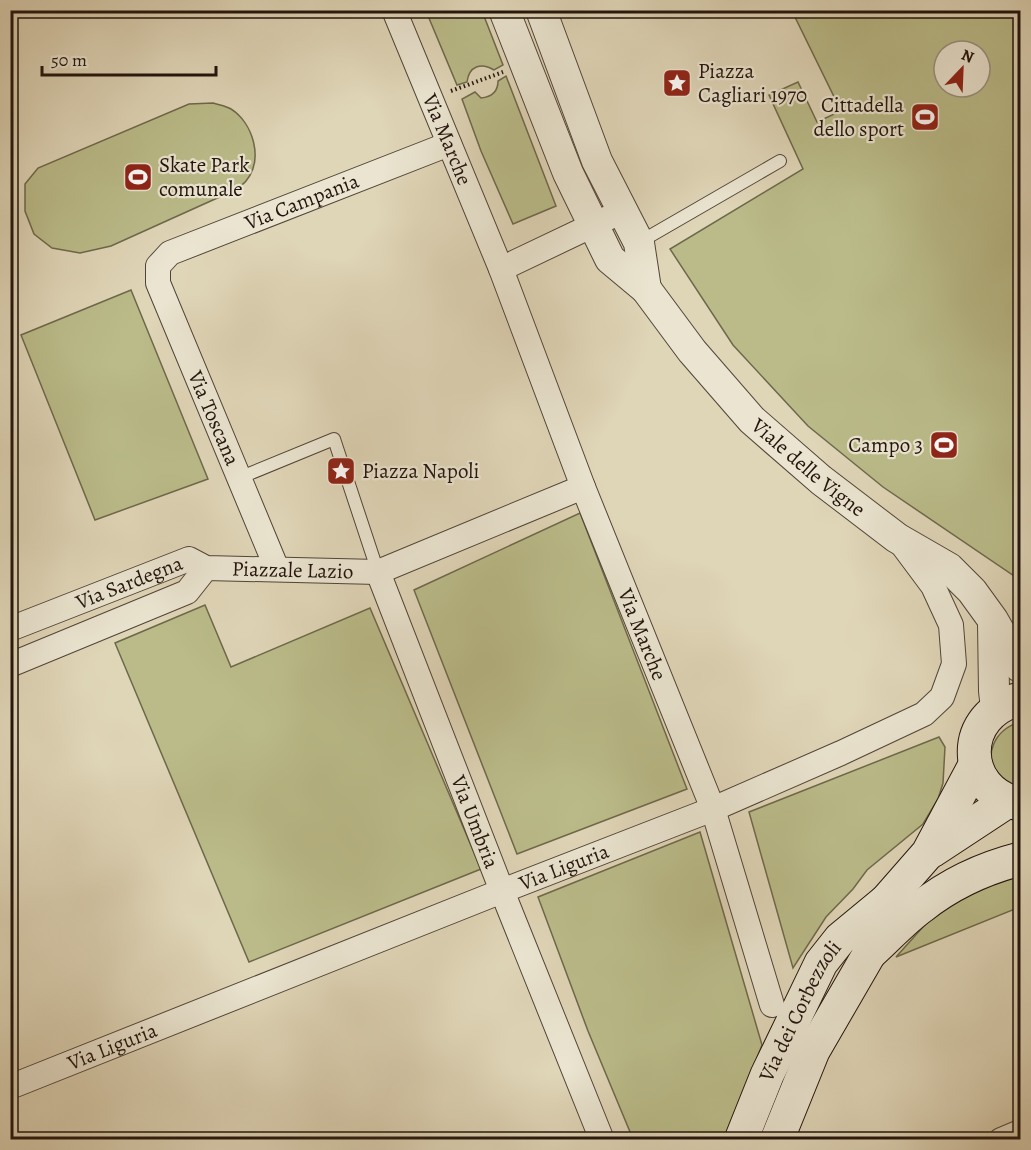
<svg xmlns="http://www.w3.org/2000/svg" width="1031" height="1150" font-family="Alegreya,serif">
<rect width="100%" height="100%" fill="#dfd5b7"/>
<filter id="stains"><feTurbulence type="fractalNoise" baseFrequency=".00333" numOctaves="4"/><feColorMatrix values="0 0 0 0 .2 0 0 0 0 .09 0 0 0 0 .02 0 0 0 .5 -.17"/></filter>
<radialGradient id="worn" r=".72"><stop offset=".6" stop-color="#630" stop-opacity="0"/><stop offset="1" stop-color="#630" stop-opacity=".3"/></radialGradient>
<g fill="#babb89" stroke="#6e684b" stroke-width="1.5" fill-rule="evenodd">
<path d="M426 11H482L503 65 494 70C481 62 469 66 467 82L457 85Z"/>
<path d="M792 11H1020V580L883 487 808 426 733 345 670 249 803 169 769 95 798 82 817 122 841 111ZM944 51H980V87H944Z"/>
<path d="M506 76 556 206 513 224 481 151 462 99 475 92 481 98C491 97 498 92 498 81Z"/>
<path d="M213 103C219 105 226 106 231 109 253 123 264 159 246 181 244 184 238 187 235 190L111 246 80 253 52 248 34 234 25 211V184L38 168 189 104Z"/>
<polygon points="131,290 208,479 95,520 21,335"/>
<polygon points="580,513 687,789 517,854 414,590"/>
<polygon points="205,605 231,667 370,608 481,869 249,962 115,643"/>
<path d="M1020 722V791C1014 788 1004 784 1000 779 981 756 995 729 1020 722Z"/>
<polygon points="939,737 945,747 943,783 938,799 923,824 867,870 853,889 826,917 793,968 749,812"/>
<polygon points="700,832 762,1045 725,1139 633,1139 588,1031 538,897"/>
<polygon points="1020,867 1020,907 896,957 931,918 955,899"/>
</g>
<g fill="none" stroke-linecap="round" stroke-linejoin="round">
<g stroke="#514438" stroke-width="14">
<g id="service">
<polyline points="638,243 780,161"/>
<polyline points="239,478 334,439 378,572"/>
</g>
</g>
<g stroke="#514438" stroke-width="26">
<g id="minor">
<path id="s1" d="M394 10 501 269 583 487 713 809 772 1005"/>
<polyline points="501,269 610,217"/>
<path id="s2" d="M277 569 158 283V266L170 253 449 144"/>
<path id="s3" d="M378 572 502 891 602 1140"/>
<path id="s4" d="M10 629 189 559 206 568 378 572 583 487"/>
<polyline points="10,665 187,592 206,568"/>
<path id="s5" d="M10 1087 502 891 713 809 841 753 924 714 942 697 954 664 951 625 933 586 901 543"/>
<polyline points="1001,1140 1020,1132"/>
</g>
</g>
<g stroke="#514438" stroke-width="32">
<g id="tertiary">
<path id="s6" d="M504 10 568 173 610 259 646 289 692 351 752 420 821 480 897 538 949 568 972 591 993 620 1020 667"/>
<polyline points="541,10 597,161 639,243 646,289"/>
<polyline points="993,623 994,691 996,708"/>
</g>
</g>
<g stroke="#22140d" stroke-width="35">
<g id="secondary">
<path d="M1020 699C959 713 959 791 1020 804"/>
<polyline points="932,851 1008,801"/>
<path d="M869 954C886 939 902 921 921 907 950 884 985 868 1020 859"/>
<path id="s7" d="M741 1140 767 1075 821 963 840 939 886 901 928 853 975 765"/>
<polyline points="777,1140 813,1051 868,956 886,901"/>
</g>
</g>
<polyline stroke="#22140d" stroke-width="4" stroke-dasharray="1.5 3" stroke-linecap="butt" points="451,91 503,72"/>
<use href="#service" stroke="#eae4d0" stroke-width="12"/>
<use href="#minor" stroke="#eae4d0" stroke-width="24"/>
<use href="#tertiary" stroke="#eae4d0" stroke-width="30"/>
<use href="#secondary" stroke="#eae4d0" stroke-width="33"/>
</g>
<defs>
<g id="sight-square" transform="scale(1.5)"><rect x="-9" y="-9" width="18" height="18" rx="4" fill="#8f2418" stroke="#eae4d0"/><path d="M0-6L1.8-2.2L6-1.7L2.9 1.2L3.7 5.4L0 3.3L-3.7 5.4L-2.9 1.2L-6-1.7L-1.8-2.2Z" fill="#fff"/></g>
<g id="stadium-square" transform="scale(1.5)"><rect x="-9" y="-9" width="18" height="18" rx="4" fill="#8f2418" stroke="#eae4d0"/><path d="M0-5a6.5 5 0 1 0 0 10a6.5 5 0 1 0 0-10ZM-3.5-1.8h7v3.6h-7Z" fill="#fff"/></g>
</defs>
<g fill-rule="evenodd">
<use href="#sight-square" x="677" y="83"/>
<use href="#stadium-square" x="925" y="117"/>
<use href="#stadium-square" x="138" y="177"/>
<use href="#stadium-square" x="944" y="445"/>
<use href="#sight-square" x="341" y="471"/>
</g>
<g text-anchor="middle" stroke-width="4.5" stroke-linejoin="round" paint-order="stroke">
<g font-size="21" fill="#22140d" stroke="#eae4d0" text-anchor="start">
<text x="698" y="78">Piazza<tspan x="698" dy="24">Cagliari 1970</tspan></text>
<text x="904" y="112" text-anchor="end">Cittadella<tspan x="904" dy="24">dello sport</tspan></text>
<text x="159" y="172">Skate Park<tspan x="159" dy="24">comunale</tspan></text>
<text x="923" y="452" text-anchor="end">Campo 3</text>
<text x="362" y="478">Piazza Napoli</text>
</g>
<g font-size="21" fill="#22140d" stroke="#eae4d0">
<text dy="7" stroke="none"><textPath href="#s1" startOffset="140">Via Marche</textPath></text>
<text dy="7" stroke="none"><textPath href="#s2" startOffset="486">Via Campania</textPath></text>
<text transform="translate(214 418) rotate(67)" y="7">Via Toscana</text>
<text dy="7" stroke="none"><textPath href="#s6" startOffset="560">Viale delle Vigne</textPath></text>
<text dy="7" stroke="none"><textPath href="#s4" startOffset="298">Piazzale Lazio</textPath></text>
<text dy="7" stroke="none"><textPath href="#s4" startOffset="128">Via Sardegna</textPath></text>
<text dy="7" stroke="none"><textPath href="#s1" startOffset="672">Via Marche</textPath></text>
<text dy="7" stroke="none"><textPath href="#s3" startOffset="268">Via Umbria</textPath></text>
<text dy="7" stroke="none"><textPath href="#s5" startOffset="596">Via Liguria</textPath></text>
<text dy="7" stroke="none"><textPath href="#s7" startOffset="142">Via dei Corbezzoli</textPath></text>
<text dy="7" stroke="none"><textPath href="#s5" startOffset="110">Via Liguria</textPath></text>
</g>
</g>
<rect width="1031" height="1150" fill="none" stroke="#dfd5b7" stroke-width="36"/>
<rect x="12" y="12" width="1007" height="1126" fill="none" stroke="#22140d" stroke-width="3"/>
<rect x="18" y="18" width="995" height="1114" fill="none" stroke="#22140d" stroke-width="1.5"/>
<g transform="translate(962 69) rotate(23)"><circle r="28" fill="#eae4d0" stroke="#9a9182" stroke-width="1.5"/>
<path d="M0-4.5L10 22L0 15L-10 22Z" fill="#8f2418"/>
<text y="-9" font-size="16" font-weight="bold" text-anchor="middle" fill="#22140d">N</text>
</g>
<path d="M42 66v9h174v-9" fill="none" stroke="#22140d" stroke-width="3"/>
<text x="51" y="66" font-size="18" fill="#22140d" stroke="#eae4d0" stroke-width="4.5" paint-order="stroke">50 m</text>
<rect width="100%" height="100%" filter="url(#stains)"/>
<rect width="100%" height="100%" fill="url(#worn)"/>
</svg>
